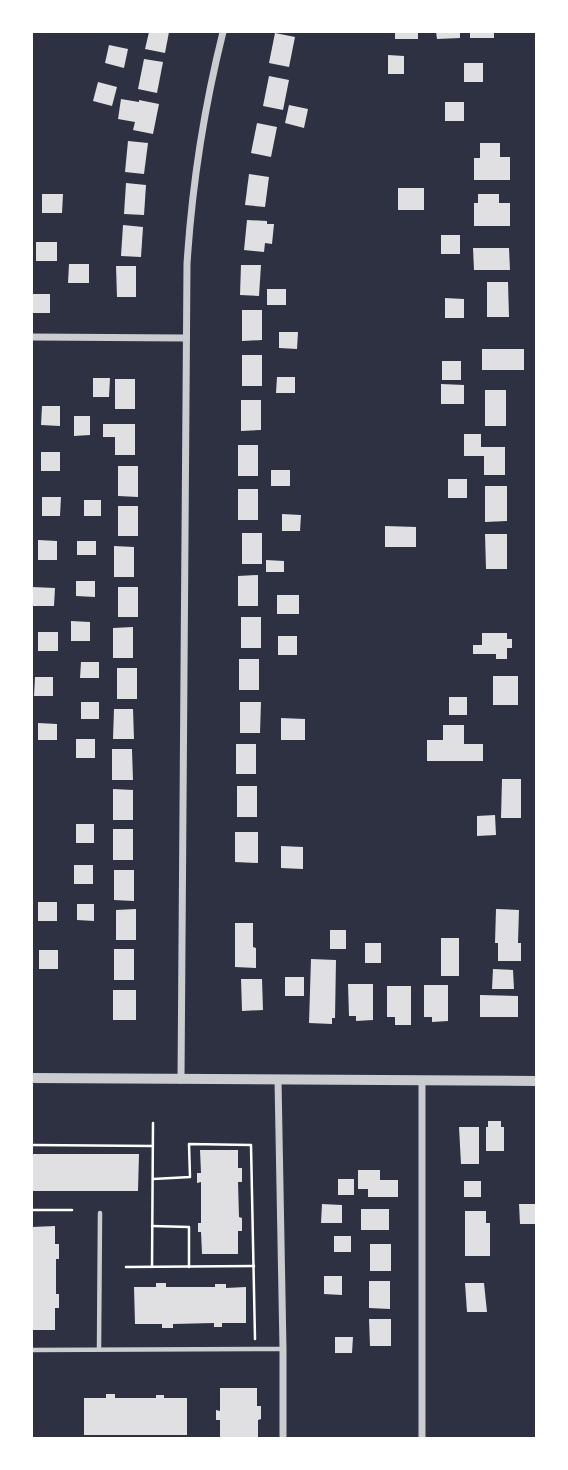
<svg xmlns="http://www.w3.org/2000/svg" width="568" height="1470" font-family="Montserrat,sans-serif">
<rect width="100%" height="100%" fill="#2d3142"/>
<g fill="#e0e0e3">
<polygon points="149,32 169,32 165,53 145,49"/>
<rect x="395" y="32" width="23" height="7"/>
<polygon points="436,32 460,32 460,38 437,39"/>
<rect x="470" y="32" width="24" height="6"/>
<polygon points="275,33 295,37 289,67 269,63"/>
<polygon points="109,45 128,49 124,68 105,63"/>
<polygon points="388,55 404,56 404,74 388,74"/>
<polygon points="144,59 163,62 157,93 138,89"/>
<rect x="464" y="63" width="19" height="19"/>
<polygon points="269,76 289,80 283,110 263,106"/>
<polygon points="98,82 117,87 112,106 93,101"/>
<polygon points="121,99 139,102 139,100 159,104 153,134 133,130 135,122 118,119"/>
<rect x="445" y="102" width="19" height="19"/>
<polygon points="289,105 308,109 304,128 285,123"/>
<polygon points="257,123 277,127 271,157 251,153"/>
<polygon points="128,141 148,143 144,174 125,172"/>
<polygon points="480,143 500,143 500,157 510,157 510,180 474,180 474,158 480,158"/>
<polygon points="249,174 269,177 265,207 245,205"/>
<polygon points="126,183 146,185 144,215 124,214"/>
<rect x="398" y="188" width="26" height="22"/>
<polygon points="42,194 63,194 62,213 42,213"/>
<polygon points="478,194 499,194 499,203 510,203 510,226 474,226 474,203 478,203"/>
<polygon points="247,220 267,221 267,224 274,224 272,244 265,243 264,252 244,250"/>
<polygon points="123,225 143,227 141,257 121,256"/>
<rect x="441" y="235" width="19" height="19"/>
<rect x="36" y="242" width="21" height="19"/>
<polygon points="473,248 509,248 510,270 474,270"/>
<polygon points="69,264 89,264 89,283 68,283"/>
<polygon points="241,265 261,265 259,296 240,295"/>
<polygon points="116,266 136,266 136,297 117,297"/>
<polygon points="487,282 508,282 509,317 487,317"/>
<rect x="267" y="289" width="19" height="16"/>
<rect x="32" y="294" width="18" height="19"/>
<polygon points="445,298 464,299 464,318 445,318"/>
<polygon points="242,310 262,310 262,340 242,341"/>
<polygon points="279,332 298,332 297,349 279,348"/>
<rect x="482" y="349" width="42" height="21"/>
<rect x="242" y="355" width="20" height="31"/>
<rect x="442" y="361" width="19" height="19"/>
<polygon points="277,377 295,377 295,393 276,393"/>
<polygon points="93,378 110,378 109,397 93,397"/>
<rect x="115" y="379" width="20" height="30"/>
<polygon points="441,384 464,385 464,404 441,404"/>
<rect x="485" y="390" width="21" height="36"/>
<polygon points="241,400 261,400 261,430 241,431"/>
<polygon points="42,406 60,406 60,426 41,425"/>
<polygon points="74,416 90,416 90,435 74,436"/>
<polygon points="103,424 135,424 135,455 115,455 115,437 103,437"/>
<polygon points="464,434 481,434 481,447 505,447 505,475 484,475 484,456 464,456"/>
<rect x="238" y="445" width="20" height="31"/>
<rect x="41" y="452" width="19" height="19"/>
<polygon points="118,466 138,466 138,497 118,496"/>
<rect x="271" y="470" width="19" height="16"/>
<rect x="448" y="479" width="19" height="19"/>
<polygon points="485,486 507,486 507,521 485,522"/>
<rect x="238" y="489" width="20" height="31"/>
<polygon points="42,497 61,497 60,516 42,516"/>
<rect x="84" y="500" width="17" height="16"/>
<rect x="118" y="506" width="20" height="30"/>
<polygon points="282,514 301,515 300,531 282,531"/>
<polygon points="385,526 416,527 416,547 385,547"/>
<rect x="242" y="533" width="20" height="31"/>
<polygon points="485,534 507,534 507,569 486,569"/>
<polygon points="38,540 57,541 57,560 38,560"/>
<rect x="77" y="541" width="19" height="14"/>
<polygon points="114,546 134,547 134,577 114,577"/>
<polygon points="266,560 284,561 284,572 266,572"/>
<polygon points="258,575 258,606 238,606 238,576"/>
<polygon points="76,581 95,581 95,597 76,596"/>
<polygon points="32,587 55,588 54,606 32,606"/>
<rect x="118" y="587" width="20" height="30"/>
<rect x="277" y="595" width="22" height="19"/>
<rect x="241" y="617" width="20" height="31"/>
<polygon points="71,621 90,622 90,641 71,641"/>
<polygon points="133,627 133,658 113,658 113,628"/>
<rect x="38" y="632" width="20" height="19"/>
<polygon points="482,633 507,633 507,639 512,639 512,648 507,648 507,659 496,659 496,654 473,654 473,645 482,645"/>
<rect x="278" y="636" width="19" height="19"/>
<rect x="239" y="659" width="20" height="31"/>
<polygon points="81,662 99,662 99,678 80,678"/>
<rect x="117" y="668" width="20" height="31"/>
<rect x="493" y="676" width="25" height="29"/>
<polygon points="35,677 53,677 53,696 34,696"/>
<rect x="449" y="697" width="18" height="18"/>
<rect x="81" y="702" width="18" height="17"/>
<polygon points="240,702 261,702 260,733 240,733"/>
<polygon points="114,709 133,709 134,739 113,739"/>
<polygon points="281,718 305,719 305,740 281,740"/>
<polygon points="38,723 57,724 57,740 38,740"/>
<polygon points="443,725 464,725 464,744 483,744 483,761 427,761 427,740 443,740"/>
<rect x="76" y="739" width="19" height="19"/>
<rect x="236" y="744" width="20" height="30"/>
<polygon points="112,749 132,749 133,780 112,780"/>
<polygon points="502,779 521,779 521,818 501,818"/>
<rect x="237" y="786" width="20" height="31"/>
<polygon points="113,789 133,790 133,820 113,820"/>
<polygon points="495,815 496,835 477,836 477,816"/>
<rect x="76" y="824" width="18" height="19"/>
<rect x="113" y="829" width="20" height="31"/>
<polygon points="235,832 258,832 258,863 235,862"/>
<polygon points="281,846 303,847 303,869 281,868"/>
<rect x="74" y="865" width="19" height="19"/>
<polygon points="114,870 134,870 134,901 114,900"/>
<rect x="38" y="902" width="19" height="19"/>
<polygon points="77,904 94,904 94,921 77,920"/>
<polygon points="136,909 136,940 116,940 116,910"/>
<polygon points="496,909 519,910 518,943 521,943 521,961 498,961 498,943 495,943"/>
<polygon points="235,923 253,923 253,947 256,948 256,968 235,967"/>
<rect x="330" y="930" width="16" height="19"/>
<rect x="441" y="938" width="18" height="38"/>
<rect x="365" y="943" width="16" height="20"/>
<rect x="114" y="949" width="20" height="31"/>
<rect x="39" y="950" width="19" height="19"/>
<polygon points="311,959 336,960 335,1018 332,1018 332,1024 309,1023"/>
<polygon points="493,969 513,970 514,989 492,989"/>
<rect x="285" y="977" width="19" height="19"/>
<polygon points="241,979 262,979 263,1010 242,1011"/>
<polygon points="348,984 373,984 373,1020 356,1021 356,1016 349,1016"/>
<polygon points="424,985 448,985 448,1021 432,1022 432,1017 424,1017"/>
<polygon points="387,986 411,986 411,1025 395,1025 395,1017 387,1017"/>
<rect x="113" y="990" width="23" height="30"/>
<polygon points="480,995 518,996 518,1017 480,1017"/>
<polygon points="488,1121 501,1121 501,1127 504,1127 504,1151 486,1151 486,1127 488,1127"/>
<polygon points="459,1127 479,1127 479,1164 461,1164"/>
<polygon points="200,1150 238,1150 238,1168 242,1168 242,1182 238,1182 239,1217 242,1218 242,1231 238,1231 238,1254 202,1254 201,1232 198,1232 198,1223 201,1223 201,1182 197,1183 197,1173 201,1173"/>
<polygon points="32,1154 139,1154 138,1191 32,1191"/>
<polygon points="358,1170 380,1170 380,1180 398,1180 398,1197 368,1197 368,1189 358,1189"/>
<rect x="338" y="1179" width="16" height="16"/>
<rect x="464" y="1181" width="17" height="16"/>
<polygon points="322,1204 342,1205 342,1223 321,1223"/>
<polygon points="519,1204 536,1204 536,1224 520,1224"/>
<rect x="361" y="1209" width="28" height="21"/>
<polygon points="465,1211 486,1211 486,1223 490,1223 490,1256 465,1256"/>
<polygon points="55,1226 55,1244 59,1244 59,1259 56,1259 56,1294 59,1294 59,1308 55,1308 55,1330 32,1330 32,1227"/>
<rect x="334" y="1236" width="17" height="16"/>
<rect x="370" y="1244" width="21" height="27"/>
<polygon points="324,1276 342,1276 342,1295 324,1294"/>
<polygon points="369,1281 390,1281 390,1309 369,1308"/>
<polygon points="156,1283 166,1283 166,1287 215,1287 215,1284 226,1284 226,1288 246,1287 246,1323 222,1323 222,1327 214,1327 214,1323 173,1324 173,1328 162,1328 162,1324 135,1324 134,1287 156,1287"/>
<polygon points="465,1283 484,1283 487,1312 467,1312"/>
<polygon points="369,1319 391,1319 391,1346 370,1346"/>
<polygon points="335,1337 353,1337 352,1353 335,1353"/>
<polygon points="220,1388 257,1388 257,1406 261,1406 261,1419 258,1420 258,1438 220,1438 220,1420 216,1420 216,1410 220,1411"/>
<polygon points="106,1394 115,1394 115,1398 156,1398 156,1395 164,1395 164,1398 187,1398 187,1435 84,1435 84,1398 106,1398"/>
</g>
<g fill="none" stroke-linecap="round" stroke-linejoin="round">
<g stroke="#fff" stroke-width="2.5">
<polyline points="32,1145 153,1146"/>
<polyline points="153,1179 190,1177 189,1144 251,1145 255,1339"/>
<polyline points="32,1210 72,1210"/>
<polyline points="152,1226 189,1227 189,1267"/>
<polyline points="126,1267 254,1266"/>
<polyline points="152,1267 153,1123"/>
</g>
<g stroke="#caccd0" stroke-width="4.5">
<polyline points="99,1349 100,1213"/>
<polyline points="32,1350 283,1349"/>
</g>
<g stroke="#caccd0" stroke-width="7">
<polyline points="32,337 186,338"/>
<path d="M181 1080 187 264C192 185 204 108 223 32"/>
<polyline points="278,1080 283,1349 283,1438"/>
<polyline points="422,1081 422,1438"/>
</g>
<polyline stroke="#caccd0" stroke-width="10" points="32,1078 536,1081"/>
</g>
<rect width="568" height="1470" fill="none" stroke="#ffffff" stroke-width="66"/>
</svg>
